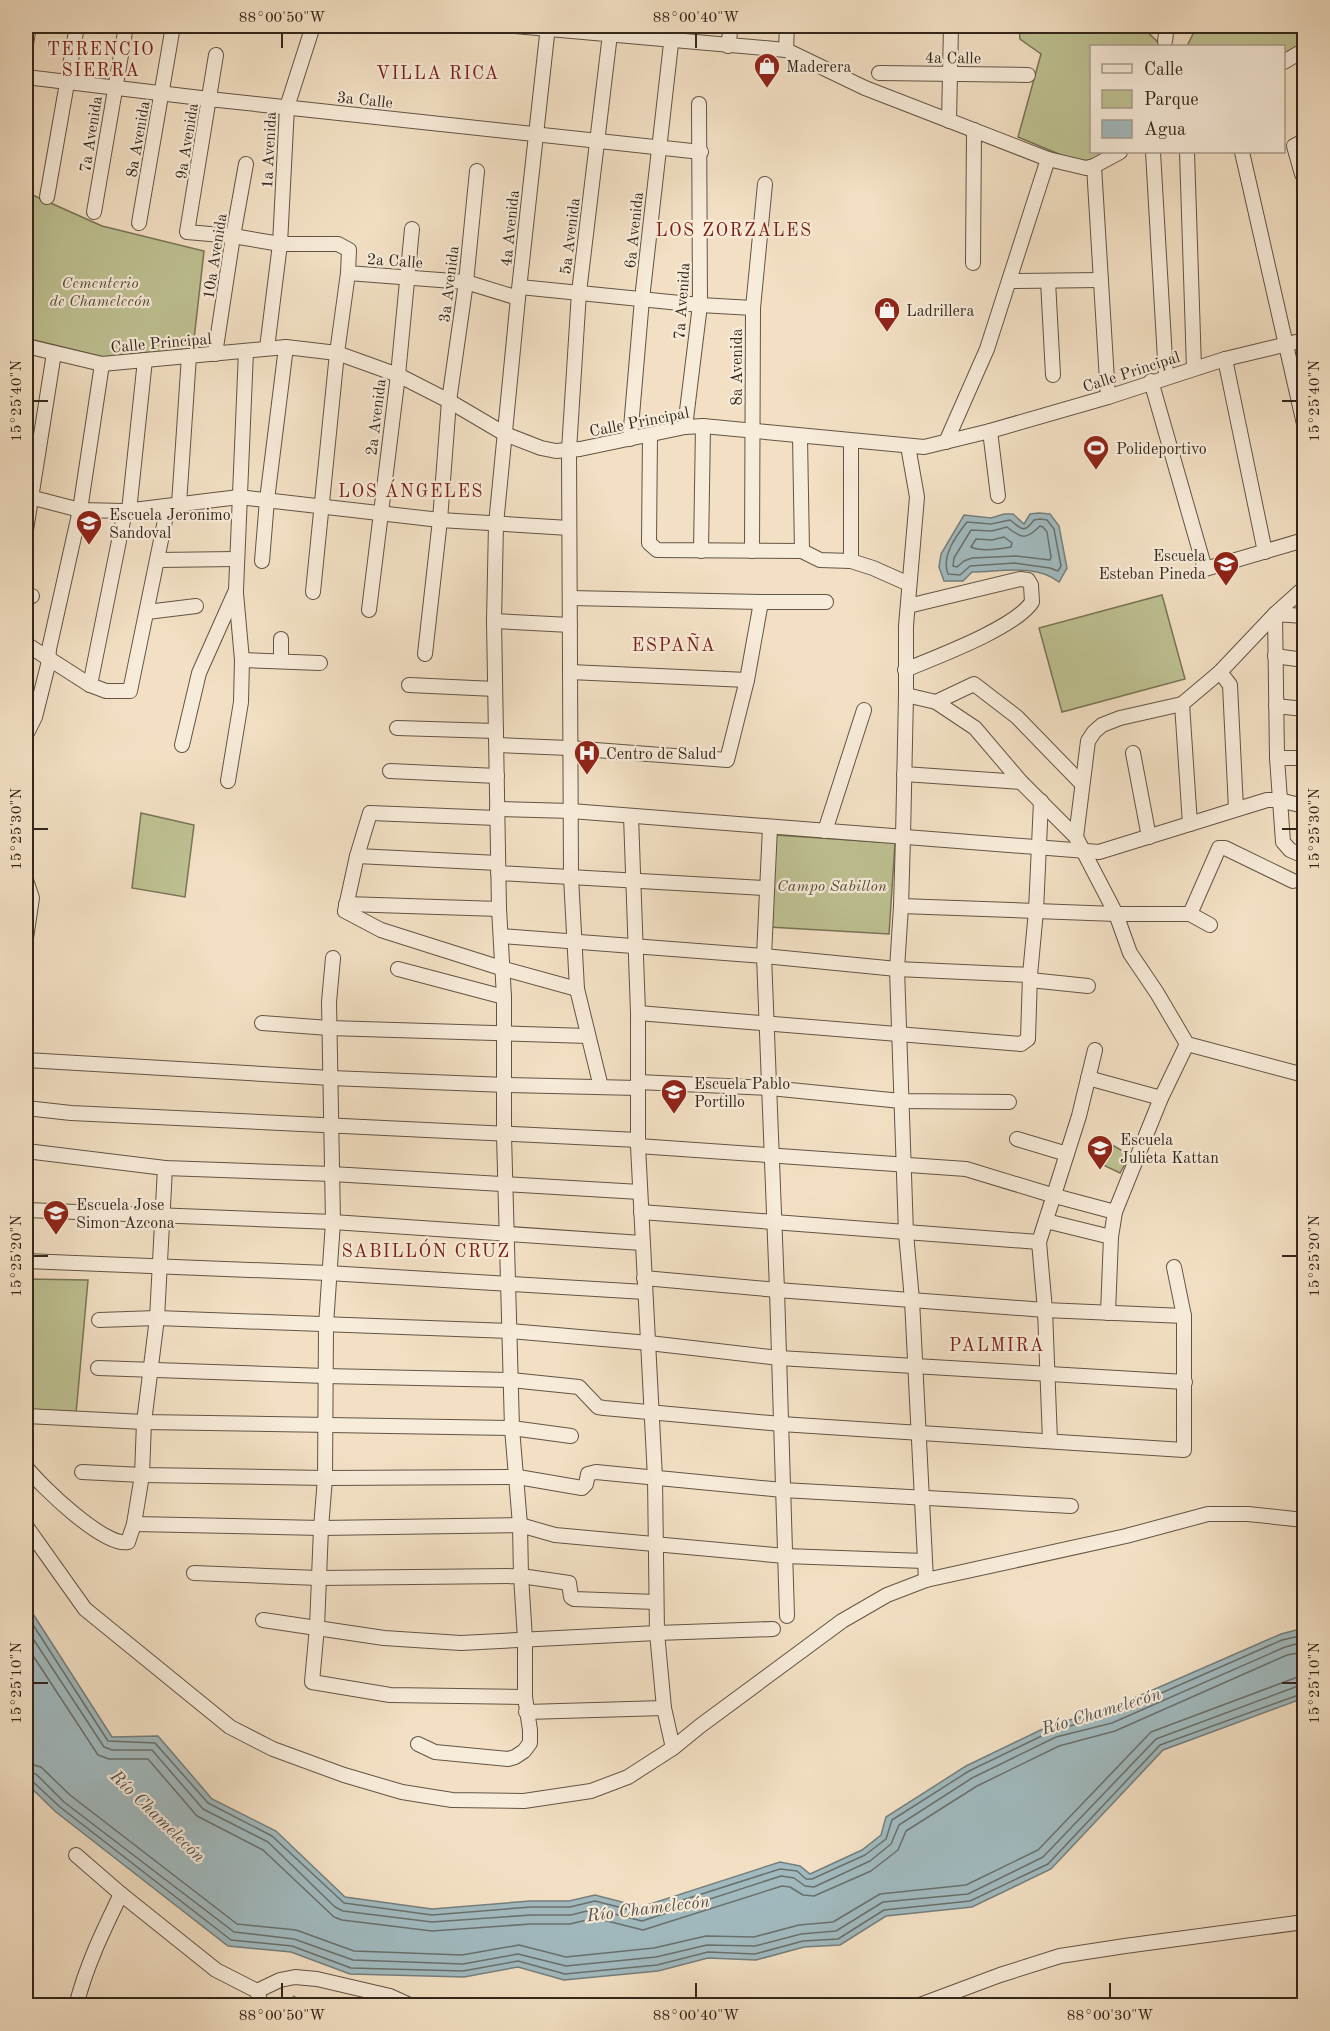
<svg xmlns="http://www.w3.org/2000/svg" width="1330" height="2031" font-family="'Old Standard TT',serif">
<rect width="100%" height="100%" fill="#f3e0c4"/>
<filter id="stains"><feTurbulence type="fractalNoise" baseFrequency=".00333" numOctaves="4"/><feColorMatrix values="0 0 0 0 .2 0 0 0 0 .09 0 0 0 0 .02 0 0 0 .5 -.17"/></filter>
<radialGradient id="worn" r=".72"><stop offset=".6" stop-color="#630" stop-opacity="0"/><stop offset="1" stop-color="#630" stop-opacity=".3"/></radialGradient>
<g fill="#bec192" stroke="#787456" stroke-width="1.5">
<polygon points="1019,26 1141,26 1162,46 1092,46 1092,152 1110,152 1097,159 1078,162 1018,137 1041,54 1020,39"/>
<polygon points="1197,26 1304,26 1304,42 1284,54 1284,46 1187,46"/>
<polygon points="26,192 102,226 204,251 193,348 103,357 26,338"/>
<polygon points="1162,595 1185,679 1062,712 1039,628"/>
<polygon points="141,813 194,825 185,897 132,888"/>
<polygon points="775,835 895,843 889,934 769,927"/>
<polygon points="1112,1145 1130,1155 1120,1173 1101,1164"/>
<polygon points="26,1279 88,1280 76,1414 26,1412"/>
</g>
<g fill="#a1babf" stroke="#757f7d" stroke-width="1.5">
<path d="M1039 513 1050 514 1059 526 1067 568 1059 582C1035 563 1000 572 972 572L963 581H944L939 567 941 554 964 515 991 518 1004 514H1013L1024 524 1030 514Z"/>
<polygon points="26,1603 112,1737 158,1736 212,1799 276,1831 345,1897 432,1909 530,1901 569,1901 595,1895 641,1907 780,1862 800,1866 810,1874 862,1850 881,1835 886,1817 966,1766 1051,1725 1107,1710 1281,1634 1304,1628 1304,1698 1163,1750 1051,1869 972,1907 886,1916 840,1945 804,1947 756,1960 708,1958 658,1971 564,1980 518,1967 464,1977 350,1974 291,1952 228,1946 56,1812 26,1783"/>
</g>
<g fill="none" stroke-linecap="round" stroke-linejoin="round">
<g stroke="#6a706c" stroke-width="1.5">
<path d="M1040 519 1047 520 1054 529 1061 566 1058 571 1050 568 1015 563 970 566 960 575 948 574C941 556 956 536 967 522L991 524 1010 520C1021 528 1023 535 1034 520Z"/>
<path d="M1040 526 1043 527 1047 532 1051 557 1050 560 1016 556 972 558 964 561 957 567 953 566 954 558 971 530 992 531 1007 527C1022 539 1026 540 1040 526Z"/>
<path d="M1004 537 1012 543 1011 547C1000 549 981 552 971 547L976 539 992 540Z"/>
<polyline points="26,1614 108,1741 155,1743 208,1803 272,1836 344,1903 432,1915 531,1907 570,1907 595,1901 642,1913 780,1869 797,1871 806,1879 812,1879 865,1855 886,1839 892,1820 969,1771 1054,1730 1109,1716 1282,1640 1304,1635"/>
<polyline points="26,1628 104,1747 112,1750 152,1750 203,1809 268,1842 335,1907 343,1911 432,1922 531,1915 571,1915 595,1909 642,1921 781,1876 794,1878 805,1886 814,1887 870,1861 891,1844 899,1825 972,1778 1056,1737 1112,1723 1285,1647 1304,1642"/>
<polyline points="26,1645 98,1755 109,1759 148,1759 197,1816 263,1850 334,1917 342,1920 432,1931 531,1924 570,1924 595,1918 643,1930 782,1886 790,1887 803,1895 814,1896 871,1871 898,1850 906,1831 977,1786 1059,1746 1115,1731 1287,1655 1304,1652"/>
<polyline points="26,1763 41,1767 70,1795 237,1924 296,1930 354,1951 462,1955 519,1945 566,1957 654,1948 706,1936 754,1937 799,1925 833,1922 880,1894 966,1885 1038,1850 1151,1732 1295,1678 1304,1676"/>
<polyline points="26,1772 36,1774 64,1802 234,1932 294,1939 353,1960 463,1964 518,1954 566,1966 656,1957 707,1945 755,1946 801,1934 836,1931 883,1902 968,1894 1043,1857 1156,1739 1298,1686 1304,1685"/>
<polyline points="26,1779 31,1780 60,1807 231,1940 292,1946 351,1968 463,1971 518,1961 565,1974 657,1965 708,1952 755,1954 803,1941 838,1939 884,1910 970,1901 1048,1864 1160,1745 1304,1693"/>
</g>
<polyline stroke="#757f7d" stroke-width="3" points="294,1997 304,2006"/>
<g stroke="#635444" stroke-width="16">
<g id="minor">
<polyline points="515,26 786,50 865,88 1048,159 1086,168 1094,166 1120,152"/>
<polyline points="1165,41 1167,26"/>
<polyline points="26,44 29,26"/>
<polyline points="728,46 731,26"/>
<polyline points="786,50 787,26"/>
<polyline points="216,55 187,232 233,236 280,244 338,244 349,250 348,273 466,282 518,298"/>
<polyline points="1284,62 1304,50"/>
<polyline points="879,73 1028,75"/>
<polyline points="26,77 209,99 701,152"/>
<polyline points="949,121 951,26"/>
<polyline points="1304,141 1294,146 1302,174 1304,174"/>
<polyline points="1153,152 1166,377"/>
<polyline points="1187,152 1194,368"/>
<polyline points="1242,152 1304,424"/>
<polyline points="1094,166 1108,397"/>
<polyline points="47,197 77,26"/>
<polyline points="94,212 126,26"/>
<polyline points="139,223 173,26"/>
<polyline points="973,263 974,130"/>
<polyline points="1009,281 1101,280"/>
<polyline points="1048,281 1053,375"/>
<polyline points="520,287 700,305 753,308"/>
<polyline points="26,346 102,364 286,347 337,353 398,375 449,401 505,434 541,448 556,451 580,449 685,427 703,426 924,447 990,431 1108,397 1225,359 1304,340"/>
<polyline points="267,348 280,244 287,107 313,26"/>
<polyline points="215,354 233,236 246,164"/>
<polyline points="1225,359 1265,552"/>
<polyline points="1151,381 1205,569 1304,540"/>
<polyline points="685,427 700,305 699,104"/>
<polyline points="990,431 998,496"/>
<polyline points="650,435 649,543 657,550 802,551 820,560 851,561 873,568 909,584"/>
<polyline points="800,437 802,551"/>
<polyline points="630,439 642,299 673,26"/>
<polyline points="946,442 987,349 1048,159"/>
<polyline points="908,446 917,497 906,626 906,695 903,837 901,906 897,969 906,1233 912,1300 926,1580"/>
<polyline points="26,496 80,510 125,511 239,497 440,520 569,528"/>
<polyline points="179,504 189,356"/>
<polyline points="129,511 145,360"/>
<polyline points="26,530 54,353"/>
<polyline points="701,551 703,426"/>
<polyline points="752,551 753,308 765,184"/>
<polyline points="158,560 236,559"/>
<polyline points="262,561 267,500 286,347"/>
<polyline points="851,561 851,441"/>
<polyline points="1304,588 1275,614 1220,672 1182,704 1120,718 1102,725 1094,732 1088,741 1076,837 1116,914 1130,953 1157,993 1187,1044 1304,1075"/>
<polyline points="313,592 337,353 348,273"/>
<polyline points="26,594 32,596"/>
<polyline points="570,598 761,602 826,602"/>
<polyline points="369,610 398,375 412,229"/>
<polyline points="147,612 196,606"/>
<polyline points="1304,616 1275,614 1277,758 1283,842 1290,850 1304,856"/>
<polyline points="494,621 570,625"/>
<polyline points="281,639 281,661"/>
<polyline points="26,644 90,685 106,691 130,691 168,506"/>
<polyline points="425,654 440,520 449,401 466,282 477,171"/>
<polyline points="1275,656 1304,660"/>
<polyline points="242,660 320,663"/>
<path d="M905 670C936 657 1015 628 1032 602L1031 585 1028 580 1020 579 908 606"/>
<polyline points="570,672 747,680"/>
<polyline points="1220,672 1230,685 1236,809"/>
<polyline points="90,685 125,511"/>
<polyline points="409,685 495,689"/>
<polyline points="906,695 936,702 974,684 1017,717 1082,784"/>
<polyline points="936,702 975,728 1021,782 1076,837"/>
<polyline points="1182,704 1190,824"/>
<polyline points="1276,706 1304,709"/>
<polyline points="397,728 496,731"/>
<polyline points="26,735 35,717 48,665 49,649 80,510 102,364"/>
<polyline points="182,745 199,673 236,590 246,351"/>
<polyline points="497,745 569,748 727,760 747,680 761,602"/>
<polyline points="1133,753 1149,837"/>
<polyline points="1277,758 1304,758"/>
<polyline points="390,771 497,776"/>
<polyline points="904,774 1021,782"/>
<polyline points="228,781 241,702 242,660 236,593"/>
<polyline points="497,809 571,811 1099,852 1267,800 1279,800 1304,806"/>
<polyline points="631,816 638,1013 638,1146 655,1478 657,1633 664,1708 673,1748"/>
<polyline points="497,818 370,813 357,856 345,911 381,930 501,968 577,989"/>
<polyline points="770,827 764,956 777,1290 787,1616"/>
<polyline points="825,831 864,710"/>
<polyline points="357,856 498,863"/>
<polyline points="498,873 766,888"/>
<polyline points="26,880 32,898 26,938"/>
<polyline points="346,904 499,909"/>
<polyline points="901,906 1116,914 1190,914 1210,925"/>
<polyline points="1190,914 1219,848 1225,848 1293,881"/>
<polyline points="501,936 764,956 897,969 1030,975 1028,1039 1021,1044 638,1013"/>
<polyline points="333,958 329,1002 333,1222 326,1325 325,1478 321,1528 317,1627 312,1682 390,1695 525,1697"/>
<polyline points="398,969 504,997"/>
<polyline points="1030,975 1036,911 1041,801"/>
<polyline points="1030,980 1088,986"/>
<polyline points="262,1023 329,1028 588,1036"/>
<polyline points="26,1060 331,1078 506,1085 638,1088"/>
<polyline points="1088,1078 1161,1098"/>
<polyline points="638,1082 770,1088 901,1101 1009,1102"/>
<polyline points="601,1087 577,989 571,877 569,450 579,292 611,26"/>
<polyline points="26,1108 71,1113 638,1140"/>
<polyline points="1017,1139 1067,1154"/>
<polyline points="638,1146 966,1169 1055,1196 1115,1212"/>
<polyline points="26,1151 165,1168 332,1174 640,1192"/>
<polyline points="26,1210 333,1222 642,1243"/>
<polyline points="641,1212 1039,1242"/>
<polyline points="1046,1221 1111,1237"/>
<polyline points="26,1261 328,1273 645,1292"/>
<polyline points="644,1278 777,1290 1045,1310 1184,1316"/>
<polyline points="1108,1313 1111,1237 1115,1212 1161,1098 1187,1044"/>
<polyline points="99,1320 157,1318 510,1331 649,1343 779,1358 1185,1382"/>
<polyline points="98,1368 325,1376 511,1380 579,1387 598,1407 604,1408 781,1424 1184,1450 1184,1316 1174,1267"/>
<polyline points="26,1416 144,1422 512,1428 571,1436"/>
<polyline points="1050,1441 1045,1310 1039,1242 1079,1116 1095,1050"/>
<path d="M26 1467C40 1485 105 1548 128 1542L134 1524 142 1475 144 1422 157 1318 165 1168"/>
<polyline points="82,1472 142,1475 325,1478 518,1477 582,1488 586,1484 588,1474 596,1472 783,1490 1071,1506"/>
<polyline points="134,1524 321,1528 520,1525 555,1535 785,1556 924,1561"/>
<polyline points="26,1526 85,1609 230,1727 273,1749 344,1775 402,1792 452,1800 524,1801 591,1791 628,1777 673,1748 700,1726 842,1621 887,1595 926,1580 1126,1536 1208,1514 1248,1514 1304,1520"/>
<polyline points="194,1573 318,1578 521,1576 569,1583 571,1597 574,1599 656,1602"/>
<polyline points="263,1620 384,1638 461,1643 657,1633 773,1629"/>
<polyline points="526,1712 664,1708"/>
<polyline points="418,1744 435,1752 508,1759 515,1757 524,1751 530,1743 530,1730 525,1697 525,1639 521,1576 520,1525 512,1428 504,1135 504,997 499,909 494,621 496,524 518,298 548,26"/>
<polyline points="76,1855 121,1894"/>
<polyline points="257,1991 280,1980 295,1977 317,1979 390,1996 412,2006"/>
<path d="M76 2006C86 1966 103 1931 121 1894L216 1970 257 1991 262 2006"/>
<polyline points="917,2006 1000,1975 1060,1956 1125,1946 1304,1922"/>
</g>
</g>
<use href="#minor" stroke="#f7ebd9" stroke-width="14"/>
</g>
<path fill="none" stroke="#33261a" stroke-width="2" d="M282 33V48M696 33V48M33 401H48M1282 401H1297M33 829H48M1282 829H1297M33 1256H48M1282 1256H1297M33 1683H48M1282 1683H1297M282 1983V1998M696 1983V1998M1110 1983V1998"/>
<defs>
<g id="shop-pin" transform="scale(1.35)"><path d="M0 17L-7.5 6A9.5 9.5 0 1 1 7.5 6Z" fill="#8f2418" stroke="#f7ebd9"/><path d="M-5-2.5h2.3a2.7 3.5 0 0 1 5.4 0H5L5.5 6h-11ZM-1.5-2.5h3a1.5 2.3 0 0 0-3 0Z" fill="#fff"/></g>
<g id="stadium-pin" transform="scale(1.35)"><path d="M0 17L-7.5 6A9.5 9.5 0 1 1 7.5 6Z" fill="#8f2418" stroke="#f7ebd9"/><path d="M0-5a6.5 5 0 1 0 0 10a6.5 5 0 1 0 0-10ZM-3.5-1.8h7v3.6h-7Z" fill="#fff"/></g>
<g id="school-pin" transform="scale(1.35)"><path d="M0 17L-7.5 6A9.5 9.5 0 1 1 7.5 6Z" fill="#8f2418" stroke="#f7ebd9"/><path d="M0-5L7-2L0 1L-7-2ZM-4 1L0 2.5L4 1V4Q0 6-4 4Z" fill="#fff"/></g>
<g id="hospital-pin" transform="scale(1.35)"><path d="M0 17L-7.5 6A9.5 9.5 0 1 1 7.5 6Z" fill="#8f2418" stroke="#f7ebd9"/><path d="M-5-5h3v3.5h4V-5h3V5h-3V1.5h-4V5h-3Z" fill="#fff"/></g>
</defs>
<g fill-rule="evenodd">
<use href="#shop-pin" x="767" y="66"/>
<use href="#shop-pin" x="887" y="310"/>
<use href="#stadium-pin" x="1096" y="448"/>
<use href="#school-pin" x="89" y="523"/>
<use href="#school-pin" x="1226" y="564"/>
<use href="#hospital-pin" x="587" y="753"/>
<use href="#school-pin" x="674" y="1092"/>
<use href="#school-pin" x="1100" y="1148"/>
<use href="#school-pin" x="56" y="1213"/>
</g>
<g text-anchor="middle" stroke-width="4.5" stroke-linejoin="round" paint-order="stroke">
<g font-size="16" fill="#33261a" stroke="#f7ebd9">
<text transform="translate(953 57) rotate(1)" y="6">4a Calle</text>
<text transform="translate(365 99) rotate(6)" y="6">3a Calle</text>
<text transform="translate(90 134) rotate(-81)" y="6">7a Avenida</text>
<text transform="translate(137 139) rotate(-80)" y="6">8a Avenida</text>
<text transform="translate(186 141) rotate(-81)" y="6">9a Avenida</text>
<text transform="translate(268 150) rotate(-87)" y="6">1a Avenida</text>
<text transform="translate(509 228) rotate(-84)" y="6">4a Avenida</text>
<text transform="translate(633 230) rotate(-84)" y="6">6a Avenida</text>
<text transform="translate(569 236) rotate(-83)" y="6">5a Avenida</text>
<text transform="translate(214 256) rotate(-81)" y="6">10a Avenida</text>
<text transform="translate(395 260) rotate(4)" y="6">2a Calle</text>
<text transform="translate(448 284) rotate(-83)" y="6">3a Avenida</text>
<text transform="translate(681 301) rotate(-86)" y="6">7a Avenida</text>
<text transform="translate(161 342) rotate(-5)" y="6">Calle Principal</text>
<text transform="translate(736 367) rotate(-90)" y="6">8a Avenida</text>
<text transform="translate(1131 371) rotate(-18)" y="6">Calle Principal</text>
<text transform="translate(375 417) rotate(-83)" y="6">2a Avenida</text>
<text transform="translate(639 421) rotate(-11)" y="6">Calle Principal</text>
</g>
<g font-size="16" fill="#33261a" stroke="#f7ebd9" text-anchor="start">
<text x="786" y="72">Maderera</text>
<text x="906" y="316">Ladrillera</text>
<text x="1116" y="454">Polideportivo</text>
<text x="109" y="520">Escuela Jeronimo<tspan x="109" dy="18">Sandoval</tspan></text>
<text x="1206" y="561" text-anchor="end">Escuela<tspan x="1206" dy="18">Esteban Pineda</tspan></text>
<text x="606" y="759">Centro de Salud</text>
<text x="694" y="1089">Escuela Pablo<tspan x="694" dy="18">Portillo</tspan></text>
<text x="1120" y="1145">Escuela<tspan x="1120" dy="18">Julieta Kattan</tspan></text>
<text x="76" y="1210">Escuela Jose<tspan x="76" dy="18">Simon Azcona</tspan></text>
</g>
<g font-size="16" font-style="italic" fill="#564d38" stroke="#f7ebd9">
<text x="100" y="288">Cementerio<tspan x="100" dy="18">de Chamelecón</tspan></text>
<text x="832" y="891">Campo Sabillon</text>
</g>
<g font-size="18" letter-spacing="1.5" fill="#7a1f14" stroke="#f7ebd9">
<text x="101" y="55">TERENCIO<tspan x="101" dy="21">SIERRA</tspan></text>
<text x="438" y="79">VILLA RICA</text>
<text x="734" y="236">LOS ZORZALES</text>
<text x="411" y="497">LOS ÁNGELES</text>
<text x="674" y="651">ESPAÑA</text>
<text x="426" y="1257">SABILLÓN CRUZ</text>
<text x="997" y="1351">PALMIRA</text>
</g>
<g font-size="18" font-style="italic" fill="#54524c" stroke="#f7ebd9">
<text transform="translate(1101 1711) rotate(-17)" y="6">Río Chamelecón</text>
<text transform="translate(158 1816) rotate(44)" y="6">Río Chamelecón</text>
<text transform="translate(648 1908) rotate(-7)" y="6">Río Chamelecón</text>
</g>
</g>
<rect width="1330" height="2031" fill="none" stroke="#f3e0c4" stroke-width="66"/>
<rect x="1090" y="45" width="195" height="108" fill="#f7ebd9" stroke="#a99c8d" stroke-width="1.5"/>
<rect x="1102" y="64" width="30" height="9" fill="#f7ebd9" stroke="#a99c8d" stroke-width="1.5"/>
<text x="1144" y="75" font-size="18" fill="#33261a">Calle</text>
<rect x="1102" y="90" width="30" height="18" fill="#bec192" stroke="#a99c8d" stroke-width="1.5"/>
<text x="1144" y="105" font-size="18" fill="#33261a">Parque</text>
<rect x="1102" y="120" width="30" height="18" fill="#a1babf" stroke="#a99c8d" stroke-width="1.5"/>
<text x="1144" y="135" font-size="18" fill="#33261a">Agua</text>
<rect x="33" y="33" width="1264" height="1965" fill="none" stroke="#33261a" stroke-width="2"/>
<g font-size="15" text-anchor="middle" fill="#33261a">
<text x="282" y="22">88°00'50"W</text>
<text x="696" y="22">88°00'40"W</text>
<text transform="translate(16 401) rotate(-90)" y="5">15°25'40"N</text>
<text transform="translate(1314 401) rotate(-90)" y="5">15°25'40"N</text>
<text transform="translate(16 829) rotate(-90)" y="5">15°25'30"N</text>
<text transform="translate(1314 829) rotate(-90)" y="5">15°25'30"N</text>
<text transform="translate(16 1256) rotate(-90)" y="5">15°25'20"N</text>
<text transform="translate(1314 1256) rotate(-90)" y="5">15°25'20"N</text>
<text transform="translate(16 1683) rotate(-90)" y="5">15°25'10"N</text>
<text transform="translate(1314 1683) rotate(-90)" y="5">15°25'10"N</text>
<text x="282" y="2020">88°00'50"W</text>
<text x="696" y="2020">88°00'40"W</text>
<text x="1110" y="2020">88°00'30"W</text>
</g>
<rect width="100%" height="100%" filter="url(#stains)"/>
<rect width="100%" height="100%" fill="url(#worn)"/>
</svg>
